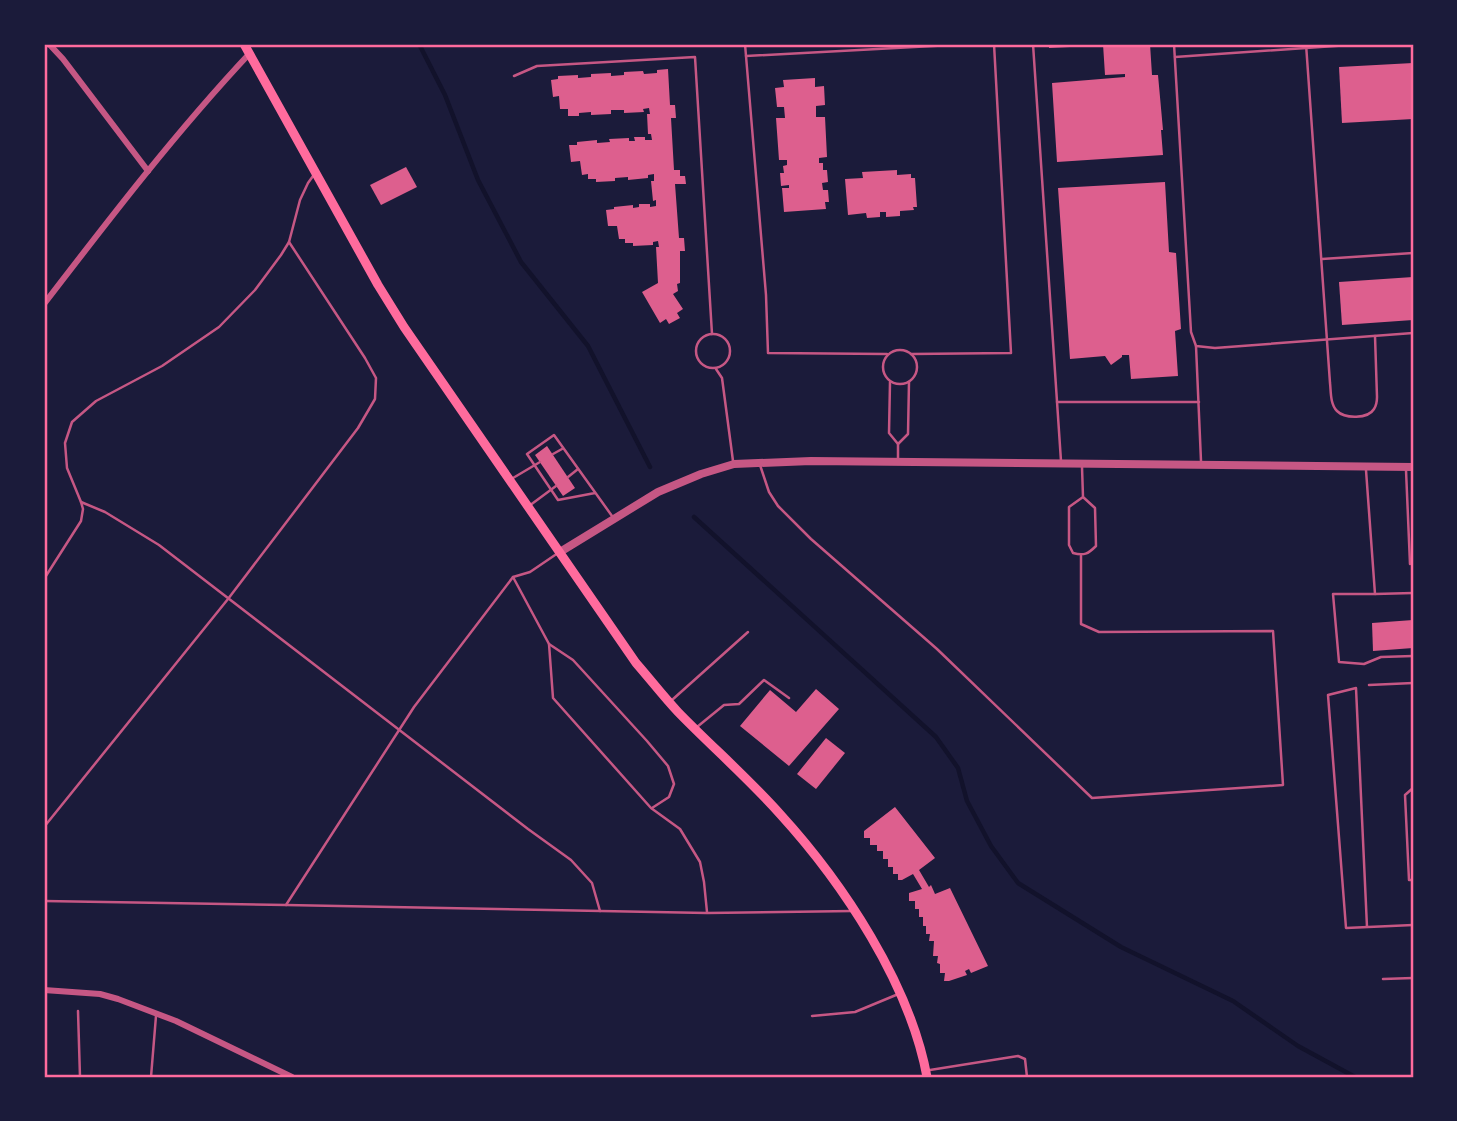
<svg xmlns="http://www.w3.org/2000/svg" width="1457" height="1121" font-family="Figtree,sans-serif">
<rect width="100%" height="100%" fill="#1b1b3a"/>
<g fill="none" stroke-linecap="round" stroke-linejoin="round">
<g stroke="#12122b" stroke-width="4.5">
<polyline points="419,44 445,95 478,180 521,262 588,346 650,467"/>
<polyline points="694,517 936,737 958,768 967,801 991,846 1018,883 1121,947 1233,1001 1298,1046 1355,1077"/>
</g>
</g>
<g fill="#dd5f8e">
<polygon points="1049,44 1091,44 1091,46 1049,48"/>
<polygon points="1103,44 1150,44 1152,75 1158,75 1163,130 1161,130 1163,155 1057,162 1052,83 1125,77 1125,74 1105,75"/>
<polygon points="1413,63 1413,119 1342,123 1339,67"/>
<polygon points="668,69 670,105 675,105 676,118 671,118 674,170 680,170 680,176 685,176 686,184 675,184 679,238 684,238 685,251 680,251 680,283 677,284 678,291 673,294 683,309 677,313 680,318 669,324 666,319 660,323 642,292 658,283 656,247 659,247 658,241 653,242 653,245 633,246 633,243 625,243 625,239 619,239 617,226 608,226 606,210 614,209 614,207 633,205 633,208 639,207 639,204 650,204 650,207 656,206 656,200 653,201 651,181 654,181 654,174 648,175 648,178 628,180 628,177 615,178 615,181 596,182 596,179 588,179 588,174 582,175 580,161 571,162 569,145 577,145 577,142 597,140 597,143 610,142 609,139 629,138 629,141 635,141 634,137 645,137 645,140 652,140 651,134 648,134 647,114 650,114 649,108 643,109 644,112 624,113 624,110 611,110 611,114 591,115 591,112 579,113 579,116 568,116 568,109 560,109 559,96 553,97 551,80 558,79 558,76 578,75 578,78 591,77 591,74 611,73 611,76 624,75 624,72 643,71 644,74 657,73 657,70"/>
<polygon points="815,78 815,87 824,86 825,105 816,106 816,117 825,117 827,157 819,158 819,163 823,163 823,170 827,170 828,182 822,183 823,190 828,190 829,202 825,202 826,209 784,212 782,188 789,188 789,185 781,186 780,173 784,173 783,166 787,165 787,160 779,160 776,118 785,118 784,107 777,107 775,88 784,87 783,80"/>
<polygon points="406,167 417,187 381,205 370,185"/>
<polygon points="897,170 897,175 911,174 911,178 915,178 917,207 913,207 914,210 900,211 900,216 886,217 886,212 880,212 880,217 867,218 866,213 848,215 845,179 863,178 862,172"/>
<polygon points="1165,182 1169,252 1176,253 1181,329 1175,331 1178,376 1131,379 1129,355 1122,355 1122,357 1111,365 1105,356 1070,359 1058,188"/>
<polygon points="1413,277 1413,320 1342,325 1339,282"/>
<polygon points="547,446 575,488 563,496 535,455"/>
<polygon points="1413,620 1413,648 1373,651 1372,623"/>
<polygon points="816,689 839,709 789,766 740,726 770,690 796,712"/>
<polygon points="826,738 845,753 816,789 797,774"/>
<polygon points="895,807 935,858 919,870 929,887 931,885 935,894 950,888 988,966 971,973 969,969 965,971 967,975 949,981 944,981 945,973 940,973 940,964 937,963 938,956 933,956 934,941 929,941 930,934 926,934 926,926 923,926 923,917 919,917 919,909 915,909 915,901 909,901 909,893 922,889 913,874 902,880 898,880 898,874 893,874 893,867 888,867 888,859 883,859 883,851 877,851 877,845 870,845 870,838 864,838 864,831"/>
</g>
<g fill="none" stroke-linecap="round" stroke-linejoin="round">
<g stroke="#c65784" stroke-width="2.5">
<polyline points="745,44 746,56 970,44"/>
<polyline points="1033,44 1061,461"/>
<polyline points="1174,44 1191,332 1196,346 1215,348 1413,333"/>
<path d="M1306 44 1330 383C1331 391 1330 404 1337 411 1345 419 1368 419 1374 409 1376 406 1377 400 1377 397L1375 336"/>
<polyline points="746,56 766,295 768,353 887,354"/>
<polyline points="1175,57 1364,44"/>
<polyline points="514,76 537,66 695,57 712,334"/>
<polyline points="313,176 308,183 300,200 289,242 281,255 255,290 219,327 162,366 96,401 72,422 65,443 67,468 81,502 105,512 159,545 528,829 571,860 592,883 600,911"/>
<polyline points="1322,259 1413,253"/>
<circle cx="713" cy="351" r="17"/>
<polyline points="1196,346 1201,461"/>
<circle cx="900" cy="367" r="17"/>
<polyline points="911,354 1011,353 994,44"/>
<polyline points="716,369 722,378 733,461"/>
<polyline points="890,382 889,433 898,444 898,459"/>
<polyline points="1057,402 1199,402"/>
<polyline points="898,444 908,434 909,382"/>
<polyline points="553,454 562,449"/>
<polyline points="760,465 769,492 778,506 811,539 937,649 1092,798 1283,785 1273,631 1099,632 1081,624 1081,556"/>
<path d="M1082 467 1083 497 1095 508 1096 546C1088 554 1084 556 1073 553L1069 545V507L1083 497"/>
<polyline points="1366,470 1375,594 1413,593"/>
<polyline points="1406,470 1410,564"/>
<polyline points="568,477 578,469"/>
<polyline points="513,478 540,462"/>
<polyline points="595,493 558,500 527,454 554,435 612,516"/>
<polyline points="529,506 556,486"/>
<polyline points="513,577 549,644 553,698 651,808 680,829 700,862 704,882 707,912"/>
<polyline points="44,579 81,521 83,509 81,502"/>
<polyline points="1375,594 1333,594 1339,662 1364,664 1381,657 1413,656"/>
<polyline points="549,644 573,660 647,741 668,766 674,784 669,797 652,808"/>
<polyline points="1369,685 1413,683"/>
<polyline points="672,700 748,632"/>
<polyline points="697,727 724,705 739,704 764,680 789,698"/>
<polyline points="1413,788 1405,795 1409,880 1413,880"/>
<polyline points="44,827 228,599 358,428 375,399 376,378 365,358 289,242"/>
<polyline points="44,901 286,905 414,707 513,577 530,572 558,553"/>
<polyline points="286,905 707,913 853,911"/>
<polyline points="1367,927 1356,688 1328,695 1346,928 1413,925"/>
<polyline points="1383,979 1413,978"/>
<polyline points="78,1011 80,1077"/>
<polyline points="812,1016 855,1012 896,995"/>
<polyline points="930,1070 1018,1056 1025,1059 1027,1077"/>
<polyline points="151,1077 156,1016"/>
</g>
<g stroke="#c65784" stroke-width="6">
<polyline points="49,44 63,59 148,171"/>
<path d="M44 304C110 218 176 132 250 53"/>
<polyline points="44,990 100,994 118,999 176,1021 292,1077"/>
</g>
<polyline stroke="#c65784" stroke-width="8" points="560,552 658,492 701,474 734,464 811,461 1413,467"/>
<path stroke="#ff6b9d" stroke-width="9" d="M244 44 378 285 404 327 636 663C650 679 663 696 678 712 711 746 748 778 780 814 843 883 910 984 927 1077"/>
</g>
<rect width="1457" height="1121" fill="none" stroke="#1b1b3a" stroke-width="91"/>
<rect x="46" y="46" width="1366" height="1030" fill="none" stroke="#ff6b9d" stroke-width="2.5"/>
</svg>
